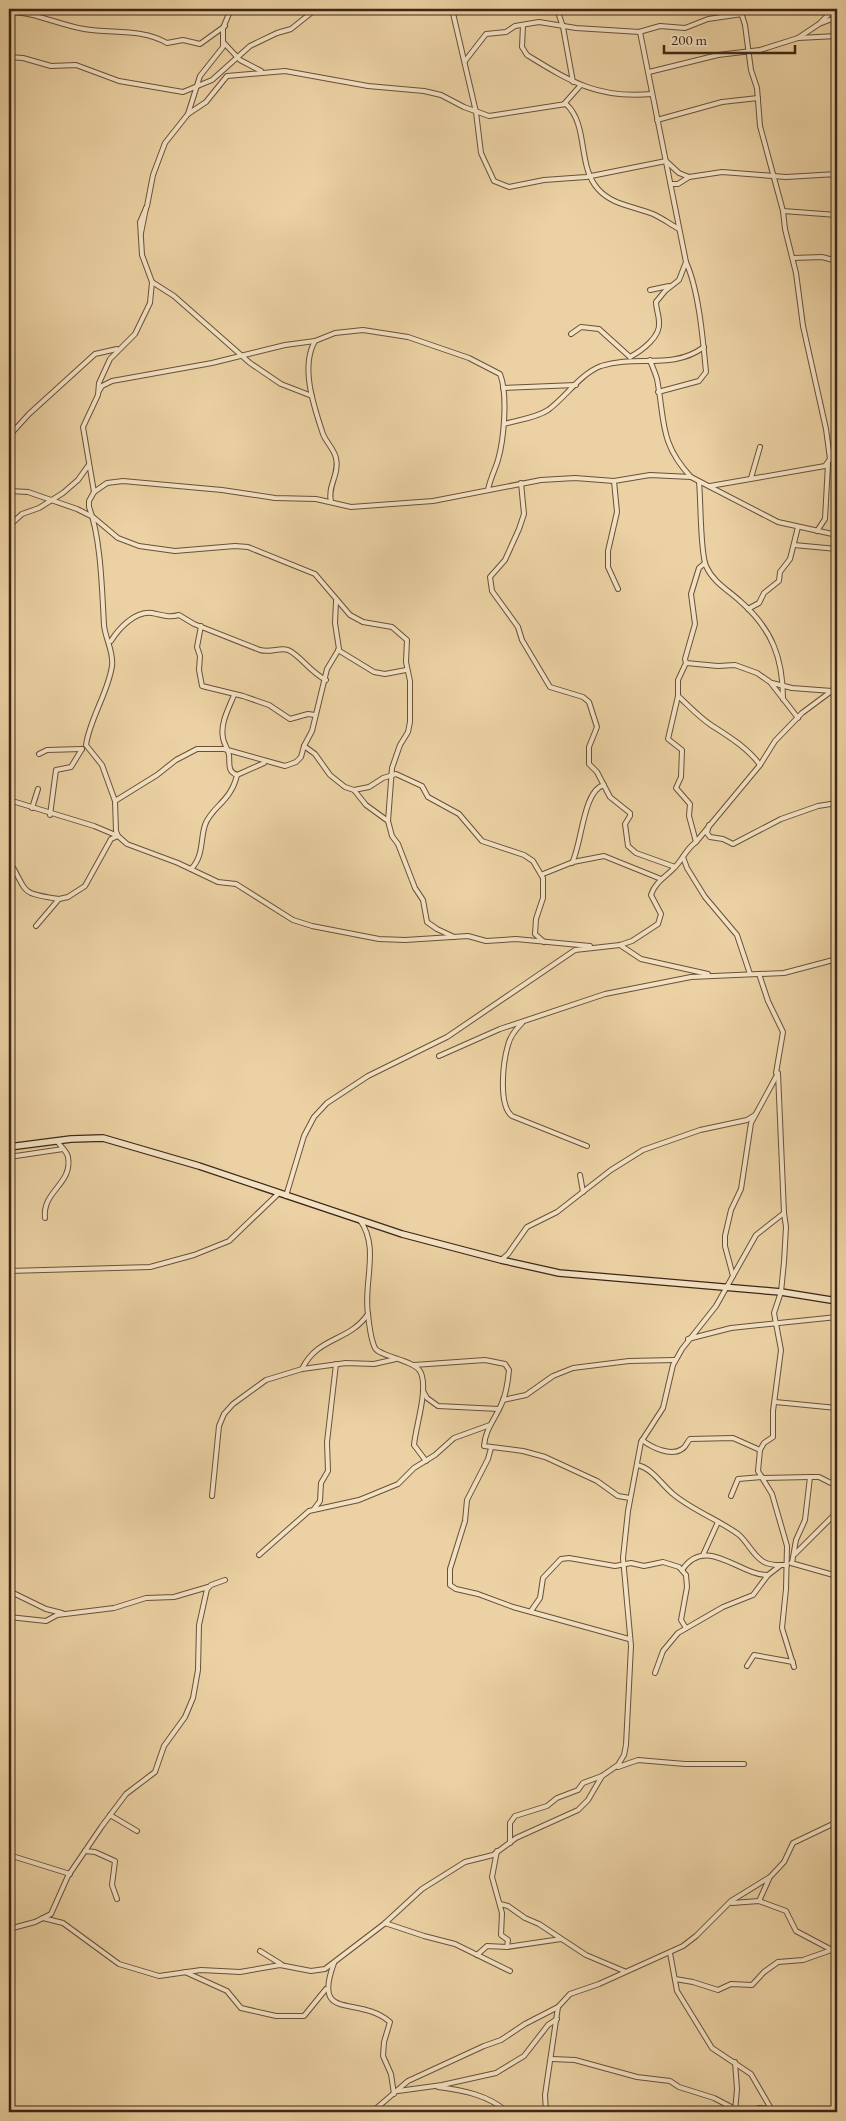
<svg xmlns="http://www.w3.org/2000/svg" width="846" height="2121" font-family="'EB Garamond',serif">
<rect width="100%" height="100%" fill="#ebd1a3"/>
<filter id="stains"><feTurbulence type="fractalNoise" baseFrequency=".004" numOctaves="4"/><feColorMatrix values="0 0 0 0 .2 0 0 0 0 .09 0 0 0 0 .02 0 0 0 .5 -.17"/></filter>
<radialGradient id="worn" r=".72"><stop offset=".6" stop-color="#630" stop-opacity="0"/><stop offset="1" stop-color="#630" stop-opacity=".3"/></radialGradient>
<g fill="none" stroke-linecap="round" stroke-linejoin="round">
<g stroke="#695138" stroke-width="6">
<g id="minor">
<polyline points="452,9 476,112 481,153 494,181 509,187 544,180 586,177 666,161 679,173 689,177 722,172 786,177 837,174"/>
<polyline points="557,9 563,27 573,82"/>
<path d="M9 12C35 12 59 25 84 29 112 34 141 28 167 43L183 40 200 44 225 26"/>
<polyline points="820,23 834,9"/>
<path d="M523 25 522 47 527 55C571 82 598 99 652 94"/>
<polyline points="639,32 660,26 685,28 708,19 742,14"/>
<polyline points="798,38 819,24 837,17"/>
<polyline points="224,43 240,60 261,71"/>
<polyline points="9,57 23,58 51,66 76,65 119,81 183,92 212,80 250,46 277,33 291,29 316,9"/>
<path d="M465 61 486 34 506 32 515 26 539 22 576 28 640 32 686 262C699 291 703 340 706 372L699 381 658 392"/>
<polyline points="649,72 718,55 760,50 798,38 837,36"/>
<polyline points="564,104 580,86"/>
<path d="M188 114 206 102 227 76 285 71 368 86 424 91 441 95 464 107 489 116 566 104C589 125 577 166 598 189 612 205 633 206 653 214 662 218 670 224 679 229"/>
<polyline points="657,120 722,102 758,98"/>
<polyline points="671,184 678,184 689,177"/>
<polyline points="783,211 837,215"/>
<polyline points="141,233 146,208"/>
<polyline points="793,258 822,257 837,261"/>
<polyline points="152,282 174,296 250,363 281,384 312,396"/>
<polyline points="650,290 669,286"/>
<polyline points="571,334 581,327 599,329 630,357"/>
<path d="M315 341C300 367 314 407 323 434 326 442 334 449 336 458 340 474 327 486 331 502"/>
<path d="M630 357C641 351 661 337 659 322 659 315 656 309 656 302L665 291 679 280 686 262"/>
<path d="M650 360C652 366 655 372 657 379 665 420 659 443 691 477L778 522 837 535"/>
<polyline points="503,388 576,385"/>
<path d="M99 391 102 386 112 381 212 363 285 345 315 341 335 333 363 330 408 337 469 358 500 374C508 394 504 439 498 460 495 470 490 479 488 490"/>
<path d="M504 424C518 420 536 418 548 410 566 397 580 374 601 366 637 354 671 371 704 347"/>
<polyline points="9,436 29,414 95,354 117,349"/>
<polyline points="751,478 760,447"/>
<polyline points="614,481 617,512 608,551 608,567 618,589"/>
<path d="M699 482C701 500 700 552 706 566 713 582 728 590 740 601 772 629 783 658 783 699"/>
<polyline points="521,483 524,514 519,529 505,560 490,577 492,591 518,627 522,640 550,687 583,697 589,702 597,727 589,747 589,764 597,772 610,797 630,813 630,816 625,824 628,846 636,853 675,867"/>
<polyline points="710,486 825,466 830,459 826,429 803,326 796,273 785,229 783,211 760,126 757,88 751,70 745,25 740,9"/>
<polyline points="9,491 28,492 77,509 93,517 118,538 139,546 175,551 235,546 248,547 315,574 350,615 363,622 392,627 407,640 406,662 410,681 410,722 408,732 400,745 392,768 388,821 392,836 398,844 415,888 423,900 427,922 437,929 454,937"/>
<polyline points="94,492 107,483 123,481 222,490 275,498 316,499 351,507 433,501 541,480 575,478 614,481 650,475 691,477"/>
<polyline points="9,526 22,514 39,508 63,493 78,480 88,466"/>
<polyline points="817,531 825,519 828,464"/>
<polyline points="794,545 837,549"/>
<path d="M705 563 699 568 691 594 695 624 685 659 686 663 678 680V696C689 706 699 717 711 725 728 736 748 748 760 765"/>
<polyline points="748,609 759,603 764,593 779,581 780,572 790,559 798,527"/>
<polyline points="201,626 197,647 200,656 199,670 202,686 243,696 269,705 290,719 308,714 315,715"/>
<path d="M111 641C119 628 135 611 152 613 163 615 168 618 179 615L194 624 260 650C271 653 280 647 288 650 300 655 310 672 326 680"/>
<polyline points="338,650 374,672 385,674 406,670"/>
<polyline points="686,663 718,666 735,665 757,673 770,682 798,718"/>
<polyline points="772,683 792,688 832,691"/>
<path d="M234 695C229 708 220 723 223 738 224 745 228 748 229 755 230 764 227 771 237 775"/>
<polyline points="678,696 668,739 682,750 681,777 676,788 690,804 689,816 696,842"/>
<polyline points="304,746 315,754 330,775 345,787 354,790 366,805 388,821"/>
<polyline points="39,754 47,750 82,749"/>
<polyline points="354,790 369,787 383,778 396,774 422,786 428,797 459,814 482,841 524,855 533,861 543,878 543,898 536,919 535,934 544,942"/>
<polyline points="9,800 94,826 118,836 127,844 178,863 218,882 236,884 293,920 312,926 379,939 405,940 468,936 486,941 516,939 590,946"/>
<polyline points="115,801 157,775 176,760 197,749 224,749 285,766 296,762 301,757 304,746 312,731 327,669 339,649 335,623 336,601"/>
<polyline points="32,808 38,789"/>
<polyline points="50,815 56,770 71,767 82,749"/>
<polyline points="709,825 707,833 710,837 723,839 733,844 781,819 818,806 837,803"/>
<polyline points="683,857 687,868 705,897 737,935 750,974"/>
<path d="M9 861C29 892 17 893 59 899"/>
<path d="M572 863C582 844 583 790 604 785"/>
<path d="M191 869C204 856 200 840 205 825 211 807 231 802 237 775L264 763"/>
<polyline points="543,874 573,862 604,856 661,879"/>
<path d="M36 926 59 899 68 897 85 886 111 839 118 836 116 831 115 801 102 765 86 745C90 718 108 693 112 666 114 652 105 638 104 625 102 591 101 538 89 507V501L94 492 83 427 98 395 99 383 110 359 135 334 150 303 152 282 142 255 140 222 147 206 153 175 165 143 188 114 200 76 223 47V28L231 9"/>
<polyline points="620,945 641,959 708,974"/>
<path d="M522 1023C516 1029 510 1037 508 1045 503 1062 498 1105 512 1116L587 1146"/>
<polyline points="439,1056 500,1029 605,994 691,977 784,973 837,959"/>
<polyline points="9,1157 63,1149"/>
<polyline points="580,1175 583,1192"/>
<path d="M286 1196 304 1136 314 1117 327 1103 368 1076 447 1037 575 950 620 945 632 941 658 924 661 914 651 895C655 882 666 877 675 867 683 859 686 849 696 842L760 765 775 741 802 713 837 687"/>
<polyline points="784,1213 786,1227 784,1262 781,1292 774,1313 781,1350 773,1411 773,1437 764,1443 760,1450 758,1471 772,1494 787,1546 786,1589 782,1628 794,1667"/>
<path d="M45 1218C42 1191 73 1184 68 1157 67 1151 60 1146 57 1141"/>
<path d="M360 1220C380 1248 363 1283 368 1314 369 1324 371 1340 375 1348 380 1357 416 1360 421 1373 428 1391 416 1425 414 1445L426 1461"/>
<polyline points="501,1260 508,1254 527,1227 557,1212 611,1170 643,1150 700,1130 747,1120 755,1115"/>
<polyline points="9,1271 150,1267 194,1255 229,1241 279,1193"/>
<polyline points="733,1276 725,1246 725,1236 731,1210 741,1189 751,1123 777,1075"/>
<polyline points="688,1339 731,1328 837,1317"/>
<path d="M414 1365 485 1360 505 1364 509 1370C508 1381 506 1395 501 1405 495 1419 485 1430 484 1446L523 1451 545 1457 597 1481 618 1496 630 1498"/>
<path d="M302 1369C318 1336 349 1342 368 1314"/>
<polyline points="423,1391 427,1398 438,1406 499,1409"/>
<polyline points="503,1400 526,1395 553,1376 573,1368 629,1361 675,1360"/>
<polyline points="775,1402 837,1408"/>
<path d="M642 1440C651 1447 671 1457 682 1449 686 1447 687 1442 690 1439L733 1438 760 1450"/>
<polyline points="491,1448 488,1459 467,1500 465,1521 450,1569 450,1585 456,1589 478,1594 513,1607 629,1639"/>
<path d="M637 1465C652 1468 661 1484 673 1494 692 1510 717 1519 738 1534 748 1542 752 1555 764 1562 771 1566 779 1565 787 1565"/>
<polyline points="763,1478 810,1477"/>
<polyline points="212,1496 219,1426 224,1414 233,1404 266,1380 302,1369 346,1363 374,1364 396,1359"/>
<polyline points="731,1496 738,1479 762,1477"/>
<polyline points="314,1509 320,1501 321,1483 328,1471 327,1442 336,1364"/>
<polyline points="795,1554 837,1512"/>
<polyline points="259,1555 309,1511 359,1500 398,1484 414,1468 435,1455 454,1438 490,1425"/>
<polyline points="703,1555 718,1522"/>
<polyline points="791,1563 837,1576"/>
<polyline points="792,1563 796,1540 805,1520 810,1477 819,1477 837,1486"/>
<path d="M682 1570C706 1534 740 1576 768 1575"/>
<polyline points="9,1591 46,1609 62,1613"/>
<polyline points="531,1611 540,1598 543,1578 561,1559 569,1558 615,1566 631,1563 644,1566 663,1562 679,1567 686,1575 687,1587 681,1620 686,1628"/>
<polyline points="9,1617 46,1621 57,1615 114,1608 146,1598 174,1597 208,1587"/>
<polyline points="747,1666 754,1655 793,1662"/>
<polyline points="655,1673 663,1651 678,1633 723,1607 753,1595 768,1575 781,1565"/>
<polyline points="618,1767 638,1760 685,1764 744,1764"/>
<polyline points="110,1815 137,1831"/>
<polyline points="510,1843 510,1823 515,1816 547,1806 557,1798 578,1790 583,1783 602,1776"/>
<polyline points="85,1851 95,1852 115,1861 112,1885 117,1899"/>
<polyline points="497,1851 492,1877 502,1913 501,1935 508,1940 507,1947"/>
<polyline points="9,1855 70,1874"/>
<polyline points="759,1901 769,1879"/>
<polyline points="732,1903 759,1901 786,1911 796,1931 830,1949"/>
<polyline points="500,1904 508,1906 525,1918 539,1924 586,1955 624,1971"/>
<polyline points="43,1918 63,1923 119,1964 159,1976 201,1970 240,1972 280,1965 311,1971 325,1969 384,1924 422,1889 465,1862 493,1855 516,1838 578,1810 588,1800 602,1776 618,1765 624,1755 626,1745 631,1646 623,1558 628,1511 641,1442 663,1408 673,1365 682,1349 716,1306 756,1235 784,1213 778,1073 776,1073 783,1032 768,1001 759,974"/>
<polyline points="385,1923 424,1936 455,1944 510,1971"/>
<polyline points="9,1929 35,1922 51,1914 68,1876 102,1826 126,1794 155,1772 164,1746 185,1717 193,1698 198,1670 199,1625 207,1589 211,1585 225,1580"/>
<polyline points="260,1951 281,1964"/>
<polyline points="670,1953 677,1991 712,2048 751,2074 773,2112"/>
<polyline points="477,1955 487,1946 507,1947 561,1939"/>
<path d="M334 1963C312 2023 357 1994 390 2022L384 2042 383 2056 391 2074 394 2094"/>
<polyline points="185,1972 227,1991 241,2008 276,2016 304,2016 326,1989"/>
<polyline points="675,1979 693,1982 718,1990 731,1984 752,1985 764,1972 778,1962 803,1960 837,1948"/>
<polyline points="552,2059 575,2060 637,2077 670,2081 679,2087 714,2098 735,2109"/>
<path d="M438 2087C462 2090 489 2095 507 2112"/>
<polyline points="398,2091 442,2085 496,2073 524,2056 548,2025 557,2019"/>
<polyline points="372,2112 408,2081 484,2046 501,2040 525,2024 558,2007 570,1994 599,1984 683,1946 696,1936 731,1901 770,1877 784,1862 793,1843 837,1822"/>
<polyline points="546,2112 545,2095 558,2007"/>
<polyline points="735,2112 737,2089 735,2062"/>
<polyline points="750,2112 759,2108 769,2109"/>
</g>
</g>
<g stroke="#3e2615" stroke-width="8">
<polyline id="secondary" points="9,1147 71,1139 103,1138 199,1166 402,1234 501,1260 559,1273 781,1292 837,1301"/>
</g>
<use href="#minor" stroke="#f2e1c3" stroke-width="4"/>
<use href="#secondary" stroke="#f2e1c3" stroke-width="5.5"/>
</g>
<rect width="846" height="2121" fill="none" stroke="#ebd1a3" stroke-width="30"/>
<rect x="10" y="10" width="826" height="2101" fill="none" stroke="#3e2615" stroke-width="2.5"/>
<rect x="15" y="15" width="816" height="2091" fill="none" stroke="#3e2615"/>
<path d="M664 45v8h131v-8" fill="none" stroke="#3e2615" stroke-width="2.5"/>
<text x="671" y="45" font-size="15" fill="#3e2615" stroke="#f2e1c3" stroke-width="4" paint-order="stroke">200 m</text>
<rect width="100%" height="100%" filter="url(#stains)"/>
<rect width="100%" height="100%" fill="url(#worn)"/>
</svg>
